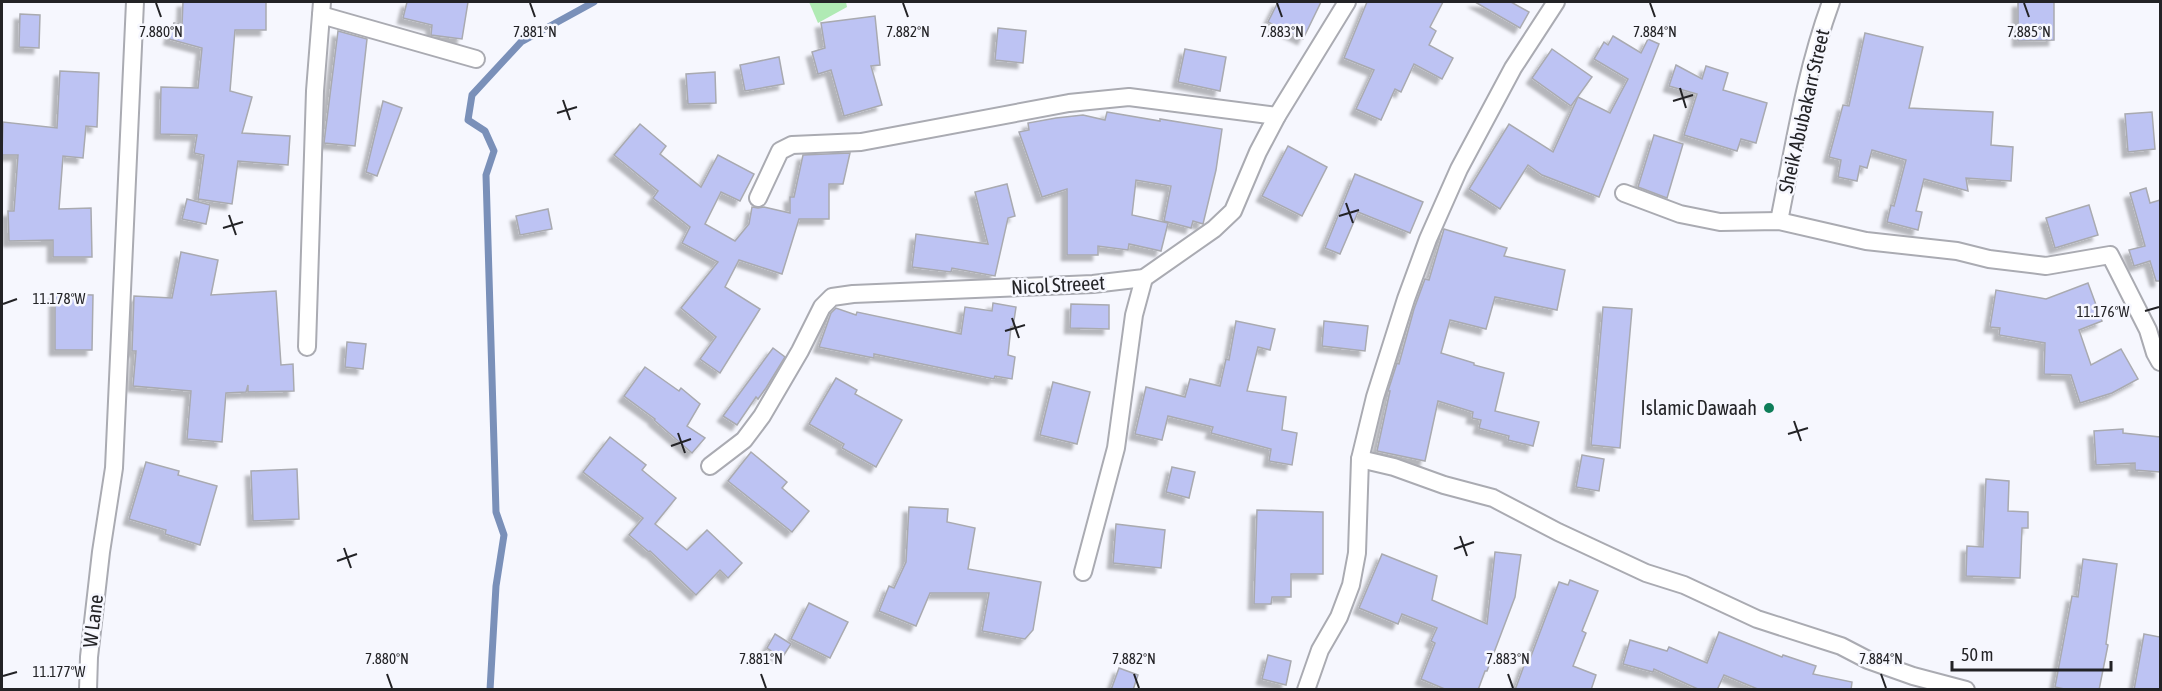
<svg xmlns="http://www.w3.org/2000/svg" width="2162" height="691" font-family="'Asap Condensed',sans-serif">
<defs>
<filter id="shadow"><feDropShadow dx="-5.5" dy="5.5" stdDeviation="1.5" flood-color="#0004"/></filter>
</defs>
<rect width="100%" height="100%" fill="#f6f7fe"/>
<polygon fill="#b0eab4" points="809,2 846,2 847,7 818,23"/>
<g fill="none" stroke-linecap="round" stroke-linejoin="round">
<polyline stroke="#7a90b9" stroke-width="7" points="490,690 496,586 504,535 496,512 486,175 494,151 485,131 468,120 472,95 521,42 594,2"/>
</g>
<g fill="#bdc3f3" stroke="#a9aab0" stroke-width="1.5" filter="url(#shadow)">
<polygon points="183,2 266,2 266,30 235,30 230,91 252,97 242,133 290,136 288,165 238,161 232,204 198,199 204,155 194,153 197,135 160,134 161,87 198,88 202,48 169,39 174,23 182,25"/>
<polygon points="407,2 468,2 462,39 431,35 432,25 403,18"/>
<polygon points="1278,2 1321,2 1303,39 1268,22"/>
<polygon points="1367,2 1443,2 1430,27 1436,31 1429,45 1453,58 1442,79 1414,64 1401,92 1395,89 1381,120 1356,109 1374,70 1344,58"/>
<polygon points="1475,2 1511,2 1529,12 1520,28"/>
<polygon points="2018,2 2054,2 2054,40 2018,41"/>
<polygon points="20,14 40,15 39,48 19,47"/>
<polygon points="875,16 880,65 871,66 882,105 844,116 831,70 818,74 812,52 825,48 821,23"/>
<polygon points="998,28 1026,31 1023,63 995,60"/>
<polygon points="338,31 367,39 355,146 324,143"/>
<polygon points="1865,33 1923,47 1909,108 1993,112 1991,145 2013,147 2011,181 1966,178 1968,191 1924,179 1916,211 1922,212 1918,230 1887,222 1891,205 1894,206 1906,160 1872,150 1867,168 1860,166 1857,181 1838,177 1841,160 1829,157 1843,105 1849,106"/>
<polygon points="1613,36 1641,53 1648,39 1659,44 1599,197 1542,175 1528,165 1500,209 1469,189 1509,124 1553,152 1578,97 1610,113 1628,79 1594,59 1604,42 1608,45"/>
<polygon points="1185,49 1226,57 1220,91 1178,82"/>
<polygon points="1552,49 1592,77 1571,106 1532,78"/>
<polygon points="779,57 784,84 745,91 740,65"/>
<polygon points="1676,65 1702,79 1706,66 1728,73 1723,90 1767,103 1756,143 1741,139 1737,151 1684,135 1697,94 1669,86"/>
<polygon points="60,71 99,73 97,127 86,126 83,158 63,156 59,209 91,208 92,257 53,257 53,240 9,241 8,211 14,211 18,155 2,155 3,122 57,128"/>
<polygon points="715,72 716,103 688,104 686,74"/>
<polygon points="383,101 402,108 377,176 366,172"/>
<polygon points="1107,112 1160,121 1160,119 1222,129 1216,170 1203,224 1193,221 1191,228 1164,221 1171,186 1136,180 1132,215 1168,223 1161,251 1129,244 1128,250 1098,246 1098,255 1067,255 1067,189 1042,197 1019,132 1029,130 1028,123 1056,118 1083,115 1105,120"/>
<polygon points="2152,112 2155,149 2128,152 2125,114"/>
<polygon points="640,124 666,146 660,154 701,187 718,155 754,174 740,201 721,192 705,224 735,241 749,224 752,207 758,208 764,207 790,213 790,197 794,197 803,155 850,153 843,184 829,184 829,219 799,219 782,274 739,260 725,287 760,309 720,373 700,359 716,337 681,308 718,262 682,243 690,227 653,198 658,191 614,155"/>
<polygon points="1654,135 1683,144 1667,198 1638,187"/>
<polygon points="1288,146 1327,167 1302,216 1262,196"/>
<polygon points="1355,174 1423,202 1410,233 1358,212 1340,254 1325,248"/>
<polygon points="1007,184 1015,216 1008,218 995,276 952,268 951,272 912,267 916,234 988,244 975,192"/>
<polygon points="2146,188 2150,203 2160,200 2160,281 2156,281 2150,261 2134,266 2129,250 2145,246 2130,193"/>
<polygon points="187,199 210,205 206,224 182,219"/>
<polygon points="2089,205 2098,235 2055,248 2046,218"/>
<polygon points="548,209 552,229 520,235 516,216"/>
<polygon points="1444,229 1507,248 1504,256 1565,270 1557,310 1495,297 1486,329 1450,320 1441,353 1474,363 1474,365 1504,373 1495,411 1539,422 1533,446 1508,440 1509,436 1479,428 1481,420 1472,418 1473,412 1438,401 1425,461 1377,451 1390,391 1388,391 1397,363 1399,364 1414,309 1425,279 1429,280"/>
<polygon points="181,252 218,260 211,295 276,291 281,365 293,364 294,391 248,392 248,385 246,392 226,393 222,442 187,439 191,391 133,386 136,351 132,351 134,296 172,298"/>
<polygon points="2088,283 2102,321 2079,330 2091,365 2121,349 2138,379 2112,393 2080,403 2071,375 2044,374 2045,343 1999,335 2000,328 1990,327 1996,290 2046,299"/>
<polygon points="55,294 93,295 92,350 55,350"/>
<polygon points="993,303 1016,307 1013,327 1011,327 1008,355 1015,357 1012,379 995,376 994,379 874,354 874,358 819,347 831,313 836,308 856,315 857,312 961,334 965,307 992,311"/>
<polygon points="1071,304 1109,305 1109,329 1070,328"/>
<polygon points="1603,307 1632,309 1620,448 1591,445"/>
<polygon points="1236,321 1275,329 1270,350 1258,347 1247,391 1286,397 1282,430 1297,433 1292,465 1269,461 1271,449 1211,433 1213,427 1168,416 1162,440 1135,434 1146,387 1185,397 1190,379 1220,386 1226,359 1229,360"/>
<polygon points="1324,321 1368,326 1365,351 1322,346"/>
<polygon points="347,342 366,344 363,369 345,367"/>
<polygon points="773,348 785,357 766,388 758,399 756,397 737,425 723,416"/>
<polygon points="645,367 679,391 681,388 700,404 687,426 705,438 692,453 654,420 655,419 624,396"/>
<polygon points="836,378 857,390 855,394 902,420 876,467 842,448 844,444 809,424"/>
<polygon points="1053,382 1090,392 1077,444 1040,435"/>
<polygon points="2123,429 2123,433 2160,437 2160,472 2135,470 2135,463 2096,465 2094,431"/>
<polygon points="610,437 646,465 642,470 676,498 655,524 687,550 707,530 742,563 728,578 720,570 696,595 650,551 649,552 629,535 643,518 583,472"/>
<polygon points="751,452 787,482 782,488 809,511 792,532 728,481"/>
<polygon points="1582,455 1604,459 1599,491 1576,487"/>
<polygon points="146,462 179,471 178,475 217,486 200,545 165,534 166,530 129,519"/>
<polygon points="1172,467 1195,472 1189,498 1166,492"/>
<polygon points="297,469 299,519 253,521 251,471"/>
<polygon points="1986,479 2009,481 2008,511 2028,512 2028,528 2022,528 2020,578 1966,576 1967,546 1983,547"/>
<polygon points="909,507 948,509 947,522 975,528 968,569 1041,582 1033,630 1025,639 982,631 989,593 930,593 916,626 879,611 889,586 894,588 906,562"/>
<polygon points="1257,510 1323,512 1323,574 1291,574 1291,597 1272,597 1271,604 1254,604"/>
<polygon points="1116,524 1165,530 1161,568 1113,563"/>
<polygon points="1495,552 1521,555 1515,597 1487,671 1485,671 1478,690 1447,690 1421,679 1435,643 1431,641 1437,628 1402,614 1398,624 1359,608 1382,554 1437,576 1432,600 1487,624"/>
<polygon points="2083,559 2117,564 2106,644 2108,645 2099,690 2069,690 2055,687 2072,596 2078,597"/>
<polygon points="1570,580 1598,591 1582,631 1586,633 1573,666 1596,675 1591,690 1515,690 1525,663 1528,664 1559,582 1568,585"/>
<polygon points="809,603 848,622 830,658 791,639"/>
<polygon points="1719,632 1782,657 1783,655 1816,666 1813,674 1852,682 1851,690 1760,690 1724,675 1717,690 1700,690 1654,669 1653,672 1623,664 1630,640 1667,651 1669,647 1707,663"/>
<polygon points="775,634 791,644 782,658 767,648"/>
<polygon points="2144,634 2160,637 2160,690 2134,690"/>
<polygon points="1268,655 1291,661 1286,685 1262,679"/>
<polygon points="1119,668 1138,675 1133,690 1111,690"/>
</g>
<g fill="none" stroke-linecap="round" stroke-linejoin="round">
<g stroke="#aaabb2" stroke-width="20">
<g id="street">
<polyline points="321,15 476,59"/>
<polyline points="1624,193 1680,214 1720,222 1779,221 1866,241 1957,251 1989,259 2046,266 2110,255 2148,330 2155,353 2160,362"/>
<polyline points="758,198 780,151 792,145 861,142 1069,103 1129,97 1277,116"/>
<path d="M1779 221C1794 147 1805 73 1831 2"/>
<polyline points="307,347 315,91 322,2"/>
<polyline points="1360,459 1394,467 1444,485 1493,498 1558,532 1646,573 1684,585 1757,619 1841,646 1868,660 1913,676 1966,690"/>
<polyline points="710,466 744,440 762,416 800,351 822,307 832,297 853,294 1093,284 1144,278 1214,229 1233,211 1258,152 1277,116 1347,2"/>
<polyline points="1083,572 1116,448 1134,315 1144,278"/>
<polyline points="88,690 89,657 101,552 114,468 135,2"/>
<polyline points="1306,690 1320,650 1339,617 1351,585 1357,553 1360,459 1375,397 1406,299 1428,239 1459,169 1513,68 1556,2"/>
</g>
</g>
<use href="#street" stroke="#fff" stroke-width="16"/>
</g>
<path fill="none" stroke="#232326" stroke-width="2" d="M156 3 161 17M530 3 535 17M903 3 908 17M1277 3 1282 17M1650 3 1655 17M2024 3 2029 17M1680 88 1686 108M563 100 570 120M1673 101 1693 95M557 113 577 107M1346 203 1353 223M229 215 236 235M1339 216 1359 210M223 228 243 222M3 304 17 299M2145 311 2159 307M1012 318 1019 338M1005 331 1025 325M1794 421 1801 441M678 433 685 453M1788 434 1808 428M671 446 691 439M1460 536 1467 556M344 548 351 568M1454 549 1474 542M337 561 357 554M387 674 392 688M761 674 766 688M1134 674 1139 688M1508 674 1513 688M1881 674 1886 688M3 676 17 672"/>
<circle fill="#0e7d59" stroke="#f6f7fe" stroke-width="2" cx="1769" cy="408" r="6"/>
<g text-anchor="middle" stroke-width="5" stroke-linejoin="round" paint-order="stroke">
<g font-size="20" fill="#232326" stroke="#f6f7fe">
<text transform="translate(1804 111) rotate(-77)" y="7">Sheik Abubakarr Street</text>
<text transform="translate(1058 285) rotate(-3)" y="7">Nicol Streeet</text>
<text transform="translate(93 621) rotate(-83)" y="7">W Lane</text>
</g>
<g font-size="20" fill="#232326" stroke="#f6f7fe" text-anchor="end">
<text x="1757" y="415">Islamic Dawaah</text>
</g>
</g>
<g font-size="15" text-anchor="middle" fill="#232326" stroke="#f6f7fe" stroke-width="5" stroke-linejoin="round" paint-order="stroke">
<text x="161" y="37">7.880°N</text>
<text x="535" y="37">7.881°N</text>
<text x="2029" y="37">7.885°N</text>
<text x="908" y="37">7.882°N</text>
<text x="1282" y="37">7.883°N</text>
<text x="1655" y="37">7.884°N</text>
<text x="59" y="304">11.178°W</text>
<text x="2103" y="317">11.176°W</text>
<text x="387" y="664">7.880°N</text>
<text x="761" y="664">7.881°N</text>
<text x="1134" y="664">7.882°N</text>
<text x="1508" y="664">7.883°N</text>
<text x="1881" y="664">7.884°N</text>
<text x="59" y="677">11.177°W</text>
</g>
<rect width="2162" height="691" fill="none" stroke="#232326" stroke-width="6"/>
<path d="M1952 661v9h159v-9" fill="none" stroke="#232326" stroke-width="3"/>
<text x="1961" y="661" font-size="18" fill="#232326" stroke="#f6f7fe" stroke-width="4.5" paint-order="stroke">50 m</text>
</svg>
